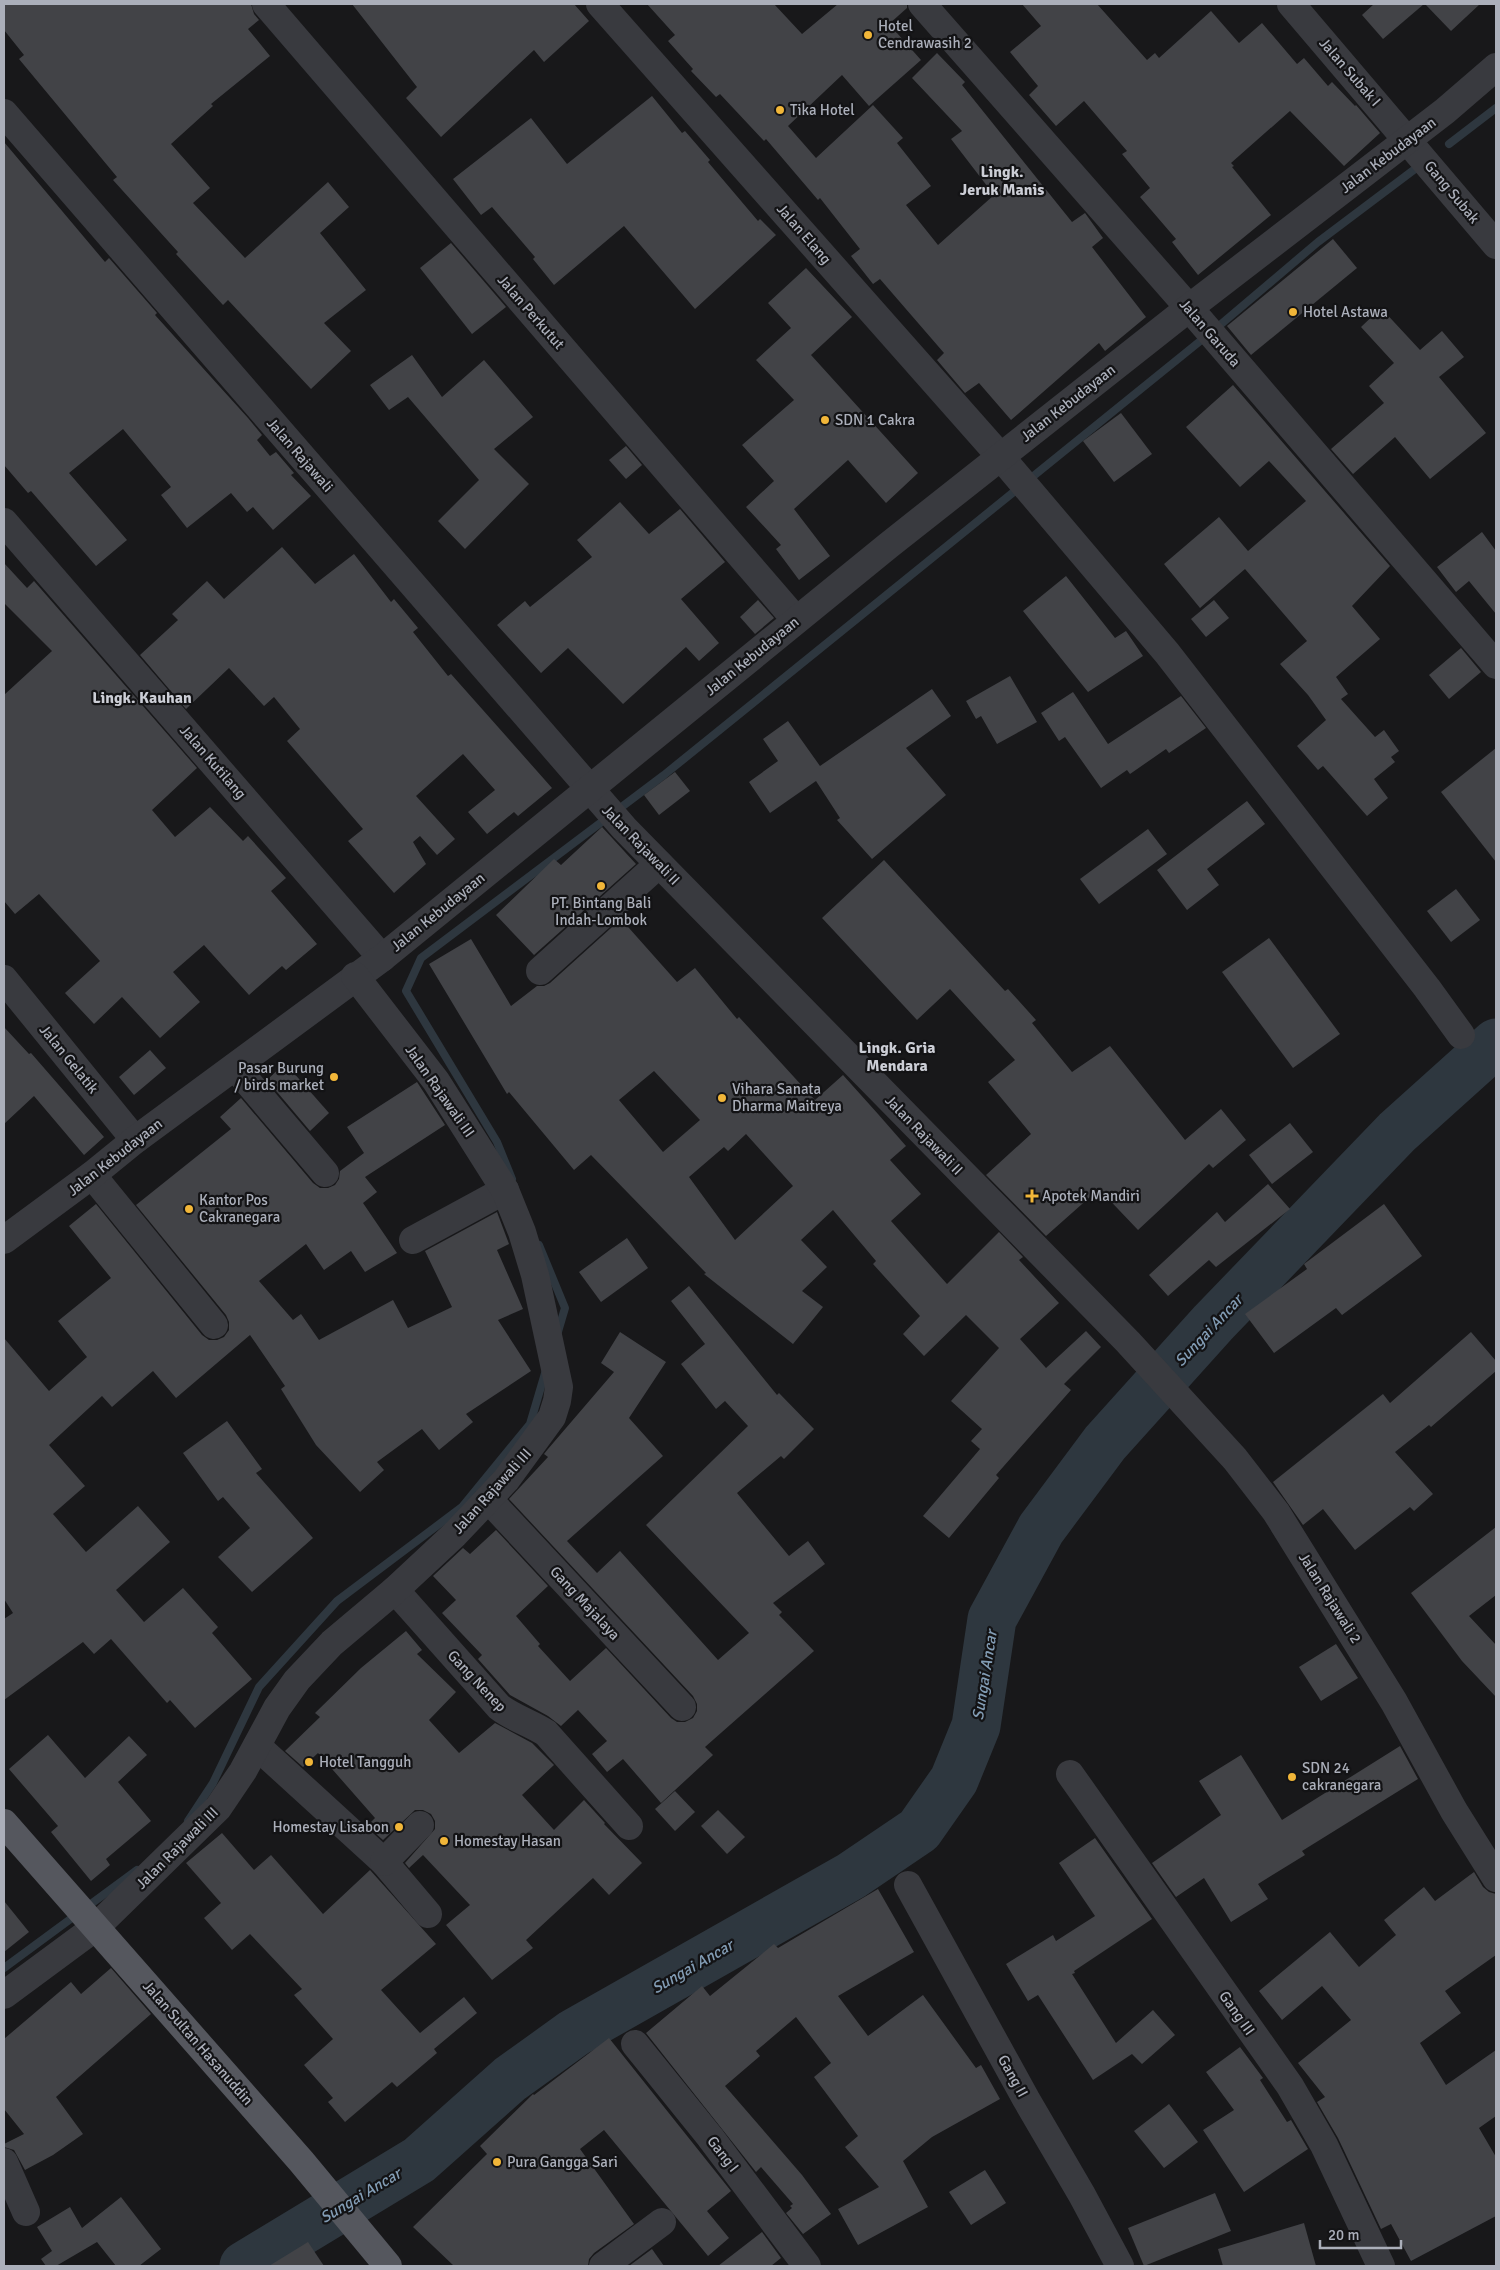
<svg xmlns="http://www.w3.org/2000/svg" width="1500" height="2270" font-family="Signika,sans-serif">
<rect width="100%" height="100%" fill="#18181a"/>
<g fill="none" stroke-linecap="round" stroke-linejoin="round">
<g stroke="#2e373f" stroke-width="8">
<polyline points="1449,144 1496,108"/>
<polyline points="512,1179 497,1142 406,991 421,958 664,775 1220,325 1318,242 1415,169"/>
<polyline points="539,1245 565,1308 557,1335"/>
<polyline points="188,1821 213,1783 259,1687 337,1601 462,1507 530,1424 546,1370"/>
<polyline points="4,1968 137,1870"/>
</g>
<polyline stroke="#2e373f" stroke-width="49" points="244,2266 419,2160 510,2079 574,2033 851,1876 919,1830 954,1780 976,1726 992,1619 1041,1529 1105,1443 1213,1323 1397,1132 1496,1043"/>
</g>
<g fill="#424347" fill-rule="evenodd">
<polygon points="4,4 251,4 254,14 259,20 248,29 270,56 211,104 213,106 171,144 210,188 193,203 245,258 328,182 349,207 320,233 366,290 324,323 351,351 311,389 228,300 223,305 176,254 178,252 113,180 117,177 19,59 24,55 4,30"/>
<polygon points="352,4 574,4 589,21 544,62 534,50 441,137 406,98 417,87"/>
<polygon points="647,4 774,4 802,34 838,4 907,4 907,8 889,24 921,60 869,106 842,75 788,126 816,158 873,105 903,138 897,143 931,186 906,205 938,245 994,195 951,139 962,131 912,78 937,53 965,82 962,85 1072,222 1085,213 1103,238 1092,247 1146,317 1105,351 1099,343 1011,420 979,383 965,393 937,360 944,353 880,279 873,284 851,256 860,249 820,198 818,200 766,139 764,141 720,94 716,97 691,71 693,69 668,41 675,35"/>
<polygon points="1022,4 1097,4 1147,60 1155,53 1159,58 1211,11 1239,43 1262,23 1297,64 1304,58 1328,86 1332,82 1355,106 1356,105 1380,133 1344,166 1290,111 1231,163 1234,166 1232,167 1271,215 1198,275 1172,242 1176,239 1140,197 1150,188 1122,154 1127,151 1084,101 1056,126 1029,95 1038,86 1010,52 1041,26"/>
<polygon points="1374,4 1424,4 1383,39 1362,15"/>
<polygon points="1425,4 1480,4 1451,31"/>
<polygon points="652,96 682,133 685,131 710,160 708,162 758,221 760,219 776,235 695,309 624,226 554,285 533,259 535,257 492,207 481,215 453,179 531,118 567,164"/>
<polygon points="4,142 105,262 109,258 157,313 155,315 248,418 262,435 257,440 270,456 276,452 294,473 291,475 311,496 273,530 253,507 247,512 231,493 187,528 161,495 171,487 123,429 69,473 127,540 96,566 31,491 28,493 4,465"/>
<polygon points="1333,239 1357,268 1251,355 1227,326"/>
<polygon points="451,243 506,307 472,334 420,268"/>
<polygon points="806,268 852,317 811,355 918,473 886,503 848,460 794,509 830,556 799,580 776,549 781,545 746,507 774,481 742,445 794,400 756,360 791,328 768,303"/>
<polygon points="1381,308 1420,350 1442,331 1464,357 1439,377 1486,433 1430,479 1395,437 1353,474 1331,449 1384,403 1369,386 1394,363 1361,327"/>
<polygon points="412,355 442,397 484,360 533,417 494,449 529,484 465,549 438,521 479,480 408,397 389,410 370,385"/>
<polygon points="1233,385 1390,566 1352,606 1380,639 1336,677 1348,694 1341,699 1375,737 1384,730 1399,751 1391,757 1395,762 1374,779 1388,798 1367,816 1323,766 1318,770 1297,746 1326,720 1308,695 1280,664 1307,641 1245,569 1200,608 1164,564 1219,517 1248,551 1306,501 1269,461 1240,487 1186,427"/>
<polygon points="1121,413 1152,454 1114,482 1083,441"/>
<polygon points="626,446 642,465 626,479 609,460"/>
<polygon points="620,502 649,534 680,509 725,562 681,599 719,643 699,661 686,647 623,704 568,648 541,673 497,625 525,601 530,607 592,557 577,540"/>
<polygon points="1482,532 1496,551 1496,614 1469,581 1456,592 1437,567"/>
<polygon points="282,547 315,584 354,554 391,602 394,599 418,628 413,632 448,676 451,674 552,788 518,816 514,812 487,834 468,812 495,790 463,754 416,796 455,839 437,855 420,836 413,842 426,864 394,893 348,841 363,829 287,741 300,729 274,697 264,706 229,668 186,709 140,655 178,620 172,614 207,581 224,599"/>
<polygon points="4,563 27,588 34,581 197,768 152,810 175,837 210,807 243,841 248,836 286,878 271,891 317,944 286,970 282,966 249,995 204,945 173,972 200,1002 160,1038 122,997 94,1024 65,993 100,961 39,894 15,914 4,901 4,695 52,651 4,603"/>
<polygon points="1066,576 1115,638 1126,631 1143,656 1088,692 1023,611"/>
<polygon points="758,600 774,618 755,634 740,617"/>
<polygon points="1214,600 1229,618 1206,637 1191,619"/>
<polygon points="1461,648 1481,672 1449,699 1429,675"/>
<polygon points="1010,676 1037,722 997,744 981,716 976,719 966,701"/>
<polygon points="932,689 951,716 906,748 946,795 872,859 837,820 840,818 816,781 770,813 749,782 778,761 763,739 788,721 820,766"/>
<polygon points="1073,692 1108,744 1181,696 1206,728 1169,753 1166,749 1130,774 1127,770 1101,788 1065,737 1059,741 1041,713"/>
<polygon points="1496,748 1496,862 1441,792"/>
<polygon points="675,772 690,791 659,815 644,795"/>
<polygon points="1247,801 1265,824 1207,869 1219,885 1187,910 1157,870"/>
<polygon points="602,827 636,864 534,955 496,915 554,859 561,865"/>
<polygon points="1148,829 1167,854 1099,904 1080,879"/>
<polygon points="884,860 1005,991 1008,989 1036,1020 1032,1023 1072,1072 1110,1046 1185,1140 1221,1109 1246,1140 1213,1168 1209,1164 1138,1230 1099,1189 1046,1236 986,1175 1031,1134 988,1082 1015,1060 950,989 917,1020 822,918"/>
<polygon points="1456,889 1480,920 1451,942 1427,911"/>
<path d="M621 919 677 982 695 968 737 1019 739 1017 815 1100 843 1075 878 1114 906 1146 890 1160 921 1194 891 1221 947 1284 999 1232 1023 1257 1019 1260 1059 1303 1020 1339 1046 1368 1086 1331 1101 1347 1064 1384 1071 1390 996 1475 999 1478 949 1538 923 1516 980 1449 971 1441 982 1429 951 1401 999 1348 966 1315 924 1356 903 1334 920 1316 873 1264 876 1261 833 1210 801 1240 827 1267 802 1291 823 1307 793 1344 704 1274 706 1273 591 1155 574 1170 509 1092 507 1094 429 964 471 939 511 1006 537 986H544L550 983ZM654 1071 700 1120 663 1152 619 1100ZM746 1134 793 1186 735 1240 689 1177 724 1147 728 1151Z"/>
<polygon points="1269,938 1340,1034 1293,1068 1222,972"/>
<polygon points="4,1027 29,1054 31,1053 104,1137 84,1155 34,1096 4,1124"/>
<polygon points="150,1050 166,1068 134,1095 119,1077"/>
<polygon points="285,1063 329,1113 310,1131 267,1080"/>
<polygon points="417,1082 445,1125 365,1177 377,1192 363,1203 397,1253 365,1272 351,1251 324,1270 306,1244 259,1281 293,1320 301,1314 319,1340 393,1300 408,1328 452,1307 425,1251 497,1212 509,1244 497,1250 523,1309 498,1320 531,1371 466,1414 473,1422 439,1450 422,1429 377,1462 384,1470 360,1492 316,1445 281,1389 285,1386 250,1335 176,1398 153,1371 112,1407 102,1396 49,1445 85,1486 53,1514 86,1552 138,1506 170,1542 116,1590 144,1622 183,1588 218,1627 212,1633 252,1679 195,1728 170,1700 167,1703 111,1639 94,1654 83,1642 4,1700 4,1619 13,1613 4,1599 4,1338 49,1391 87,1357 58,1321 111,1278 69,1226 96,1204 202,1335 209,1340 217,1340 224,1337 229,1330 229,1322 226,1315 136,1205 231,1129 220,1117 241,1098 313,1183 320,1188 328,1188 335,1185 339,1179 340,1171 364,1153 347,1127"/>
<polygon points="1290,1123 1313,1152 1272,1184 1249,1155"/>
<polygon points="1268,1184 1290,1209 1216,1267 1209,1260 1168,1296 1149,1275 1217,1212 1225,1222"/>
<polygon points="1384,1204 1422,1256 1342,1315 1336,1308 1274,1353 1245,1314 1307,1269 1304,1264"/>
<polygon points="627,1238 648,1268 601,1302 579,1272"/>
<polygon points="689,1286 777,1395 779,1393 814,1429 784,1459 781,1456 737,1493 789,1556 808,1541 825,1564 773,1603 782,1612 779,1615 814,1651 705,1747 713,1755 661,1803 623,1759 607,1772 592,1754 607,1741 578,1710 561,1726 548,1716 510,1695 478,1659 482,1655 442,1613 456,1600 433,1576 463,1548 470,1554 496,1530 548,1586 516,1616 540,1644 538,1646 570,1681 606,1648 671,1718 677,1722 685,1722 693,1718 697,1711 697,1704 693,1696 509,1499 548,1457 544,1454 548,1449 614,1372 601,1363 620,1332 666,1362 629,1418 663,1456 567,1541 597,1573 620,1551 718,1660 749,1633 646,1525 748,1426 725,1401 716,1409 681,1364 705,1344 671,1301"/>
<polygon points="1471,1332 1496,1361 1496,1371 1431,1427 1429,1425 1395,1452 1433,1494 1414,1511 1410,1507 1355,1550 1323,1509 1303,1525 1273,1482 1383,1394 1390,1403"/>
<polygon points="227,1421 262,1469 256,1473 313,1538 252,1592 218,1557 250,1528 223,1497 218,1501 183,1453"/>
<polygon points="1496,1527 1496,1595 1469,1616 1496,1645 1496,1697 1462,1661 1411,1593"/>
<polygon points="406,1631 422,1650 417,1654 456,1692 429,1720 459,1753 495,1723 532,1743 554,1765 522,1795 554,1830 584,1800 605,1823 604,1824 642,1863 609,1895 593,1878 526,1940 533,1948 492,1980 446,1925 470,1905 423,1855 409,1868 405,1863 435,1829 435,1821 431,1814 423,1810 415,1810 383,1840 367,1826 375,1818 318,1753 303,1767 285,1751 320,1717 315,1713 361,1668"/>
<polygon points="1336,1644 1358,1678 1321,1701 1299,1667"/>
<polygon points="48,1735 85,1778 129,1736 147,1755 118,1782 151,1821 106,1859 110,1865 91,1881 51,1832 58,1826 9,1769"/>
<polygon points="1400,1746 1418,1779 1302,1851 1305,1855 1258,1884 1268,1899 1231,1922 1204,1878 1176,1897 1152,1863 1221,1815 1199,1781 1241,1755 1282,1820"/>
<polygon points="675,1791 695,1812 675,1831 655,1809"/>
<polygon points="718,1810 745,1837 727,1854 701,1826"/>
<polygon points="222,1833 254,1870 271,1855 323,1914 370,1870 436,1944 381,1990 420,2033 464,1997 477,2013 434,2049 437,2053 397,2087 392,2082 345,2122 328,2102 333,2098 304,2065 333,2039 294,1995 302,1989 250,1934 232,1950 204,1918 221,1903 186,1863"/>
<polygon points="1095,1838 1152,1919 1074,1971 1075,1973 1072,1974 1116,2043 1153,2010 1175,2035 1142,2064 1132,2054 1093,2080 1038,1995 1028,2001 1006,1964 1053,1935 1056,1941 1095,1916 1059,1863"/>
<polygon points="1474,1872 1483,1887 1489,1892 1496,1894 1496,1955 1445,1991 1461,2013 1420,2043 1446,2085 1496,2050 1496,2116 1479,2128 1496,2157 1496,2216 1411,2261 1391,2224 1381,2229 1338,2138 1317,2102 1325,2097 1298,2063 1351,2020 1322,1986 1282,2020 1259,1991 1330,1932 1359,1967 1396,1935 1384,1920 1424,1887 1435,1901"/>
<polygon points="878,1889 914,1952 838,1996 868,2036 923,1995 976,2068 981,2065 1000,2099 932,2137 903,2161 928,2207 858,2245 838,2209 879,2187 845,2147 858,2136 814,2077 831,2063 796,2017 756,2051 760,2056 725,2086 802,2175 831,2214 803,2234 786,2213 792,2208 790,2206 793,2204 761,2167 756,2172 646,2033 702,1986 710,1996 774,1944 778,1948"/>
<polygon points="4,1901 29,1932 4,1952"/>
<polygon points="111,1968 151,2014 56,2097 83,2134 53,2155 25,2170 14,2150 4,2147 4,2144 24,2134 4,2109 4,2039 71,1982 81,1994"/>
<polygon points="609,2038 731,2191 707,2211 729,2238 708,2256 604,2130 580,2149 634,2224 594,2253 589,2259 588,2266 454,2266 413,2227 487,2154 480,2146 533,2094 534,2095"/>
<polygon points="1240,2047 1263,2078 1260,2080 1287,2122 1291,2120 1308,2149 1244,2192 1203,2130 1234,2110 1206,2072"/>
<polygon points="1169,2104 1198,2142 1164,2168 1134,2131"/>
<polygon points="985,2170 1006,2203 971,2225 949,2192"/>
<polygon points="1215,2193 1231,2231 1144,2266 1128,2228"/>
<polygon points="121,2197 161,2249 139,2266 116,2266 97,2242 56,2266 46,2266 41,2259 52,2251 37,2227 70,2207 82,2228"/>
<polygon points="1304,2223 1316,2266 1223,2266 1218,2249"/>
<polygon points="762,2232 781,2258 771,2266 718,2266"/>
<polygon points="308,2242 324,2266 269,2266"/>
<polygon points="652,2249 664,2266 629,2266"/>
</g>
<g fill="none" stroke-linecap="round" stroke-linejoin="round">
<g stroke="#393a3f" stroke-width="28">
<polyline points="266,4 796,620"/>
<polyline points="600,4 1000,456 1167,653 1427,988 1461,1035"/>
<polyline points="922,4 1197,317 1496,665"/>
<polyline points="1291,4 1496,245"/>
<polyline points="4,113 624,828 1128,1342 1235,1459 1276,1512 1394,1702 1454,1811 1496,1878"/>
<polyline points="4,522 382,958"/>
<polyline points="540,971 659,864"/>
<polyline points="4,979 135,1140"/>
<polyline points="235,1067 325,1173"/>
<polyline points="92,1175 214,1325"/>
<polyline points="4,1240 92,1175 135,1140 382,958 889,545 1189,308 1445,111 1496,67"/>
<polyline points="413,1240 505,1190"/>
<polyline points="488,1499 682,1707"/>
<path d="M395 1590 499 1707C513 1718 531 1723 546 1733L629 1826"/>
<polyline points="257,1746 384,1862 428,1914"/>
<polyline points="1070,1774 1290,2086 1324,2145 1381,2266"/>
<polyline points="384,1862 420,1825"/>
<polyline points="908,1885 1026,2099 1082,2195 1120,2266"/>
<polyline points="4,1995 96,1927 218,1808 243,1771 277,1708 297,1680 332,1643 395,1590 455,1534 506,1480 552,1417 557,1401 559,1387 535,1275 522,1232 505,1190 436,1081 355,976"/>
<polyline points="635,2044 710,2137 807,2266"/>
<polyline points="4,2162 26,2212"/>
<polyline points="603,2266 662,2222"/>
</g>
<polyline stroke="#55575e" stroke-width="28" points="4,1823 301,2161 388,2266"/>
</g>
<g fill="#f1b639" stroke="#131315" stroke-width="2">
<circle cx="868" cy="35" r="5"/>
<circle cx="780" cy="110" r="5"/>
<circle cx="1293" cy="312" r="5"/>
<circle cx="825" cy="420" r="5"/>
<circle cx="601" cy="886" r="5"/>
<circle cx="334" cy="1077" r="5"/>
<circle cx="722" cy="1098" r="5"/>
<path d="M1029.5 1188.5h5v5h5v5h-5v5h-5v-5h-5v-5h5z"/>
<circle cx="189" cy="1209" r="5"/>
<circle cx="309" cy="1762" r="5"/>
<circle cx="1292" cy="1777" r="5"/>
<circle cx="399" cy="1827" r="5"/>
<circle cx="444" cy="1841" r="5"/>
<circle cx="497" cy="2162" r="5"/>
</g>
<g text-anchor="middle" stroke-width="4.5" stroke-linejoin="round" paint-order="stroke">
<g font-size="15" fill="#abafba" stroke="#131315" text-anchor="start">
<text x="878" y="31">Hotel<tspan x="878" dy="17">Cendrawasih 2</tspan></text>
<text x="790" y="115">Tika Hotel</text>
<text x="1303" y="317">Hotel Astawa</text>
<text x="835" y="425">SDN 1 Cakra</text>
<text x="601" y="908" text-anchor="middle">PT. Bintang Bali<tspan x="601" dy="17">Indah-Lombok</tspan></text>
<text x="324" y="1073" text-anchor="end">Pasar Burung<tspan x="324" dy="17">/ birds market</tspan></text>
<text x="732" y="1094">Vihara Sanata<tspan x="732" dy="17">Dharma Maitreya</tspan></text>
<text x="1042" y="1201">Apotek Mandiri</text>
<text x="199" y="1205">Kantor Pos<tspan x="199" dy="17">Cakranegara</tspan></text>
<text x="319" y="1767">Hotel Tangguh</text>
<text x="1302" y="1773">SDN 24<tspan x="1302" dy="17">cakranegara</tspan></text>
<text x="389" y="1832" text-anchor="end">Homestay Lisabon</text>
<text x="454" y="1846">Homestay Hasan</text>
<text x="507" y="2167">Pura Gangga Sari</text>
</g>
<g font-size="15" fill="#abafba" stroke="#131315">
<text transform="translate(1350 72) rotate(49)" y="5">Jalan Subak I</text>
<text transform="translate(1388 155) rotate(-37)" y="5">Jalan Kebudayaan</text>
<text transform="translate(1452 192) rotate(50)" y="5">Gang Subak</text>
<text transform="translate(804 234) rotate(49)" y="5">Jalan Elang</text>
<text transform="translate(531 312) rotate(49)" y="5">Jalan Perkutut</text>
<text transform="translate(1210 333) rotate(49)" y="5">Jalan Garuda</text>
<text transform="translate(1068 403) rotate(-38)" y="5">Jalan Kebudayaan</text>
<text transform="translate(300 455) rotate(49)" y="5">Jalan Rajawali</text>
<text transform="translate(752 656) rotate(-39)" y="5">Jalan Kebudayaan</text>
<text transform="translate(213 762) rotate(49)" y="5">Jalan Kutilang</text>
<text transform="translate(641 845) rotate(46)" y="5">Jalan Rajawali II</text>
<text transform="translate(438 912) rotate(-39)" y="5">Jalan Kebudayaan</text>
<text transform="translate(69 1059) rotate(51)" y="5">Jalan Gelatik</text>
<text transform="translate(440 1091) rotate(55)" y="5">Jalan Rajawali III</text>
<text transform="translate(924 1135) rotate(46)" y="5">Jalan Rajawali II</text>
<text transform="translate(115 1157) rotate(-38)" y="5">Jalan Kebudayaan</text>
<text transform="translate(492 1491) rotate(-48)" y="5">Jalan Rajawali III</text>
<text transform="translate(1330 1598) rotate(58)" y="5">Jalan Rajawali 2</text>
<text transform="translate(585 1603) rotate(47)" y="5">Gang Majalaya</text>
<text transform="translate(477 1681) rotate(47)" y="5">Gang Nenep</text>
<text transform="translate(177 1848) rotate(-45)" y="5">Jalan Rajawali III</text>
<text transform="translate(1237 2013) rotate(55)" y="5">Gang III</text>
<text transform="translate(198 2043) rotate(49)" y="5">Jalan Sultan Hasanuddin</text>
<text transform="translate(1013 2076) rotate(61)" y="5">Gang II</text>
<text transform="translate(723 2154) rotate(52)" y="5">Gang I</text>
</g>
<g font-size="16" font-weight="bold" fill="#ccced6" stroke="#131315">
<text x="1002" y="177">Lingk.<tspan x="1002" dy="18">Jeruk Manis</tspan></text>
<text x="142" y="703">Lingk. Kauhan</text>
<text x="897" y="1053">Lingk. Gria<tspan x="897" dy="18">Mendara</tspan></text>
</g>
<g font-size="16" font-style="italic" fill="#829cb4" stroke="#131315">
<text transform="translate(1208 1330) rotate(-47)" y="6">Sungai Ancar</text>
<text transform="translate(984 1675) rotate(-81)" y="6">Sungai Ancar</text>
<text transform="translate(692 1966) rotate(-30)" y="6">Sungai Ancar</text>
<text transform="translate(360 2195) rotate(-31)" y="6">Sungai Ancar</text>
</g>
</g>
<rect width="1500" height="2270" fill="none" stroke="#abafba" stroke-width="10"/>
<path d="M1320 2240v8h81v-8" fill="none" stroke="#abafba" stroke-width="2.5"/>
<text x="1328" y="2240" font-size="15" fill="#abafba" stroke="#131315" stroke-width="4" paint-order="stroke">20 m</text>
</svg>
